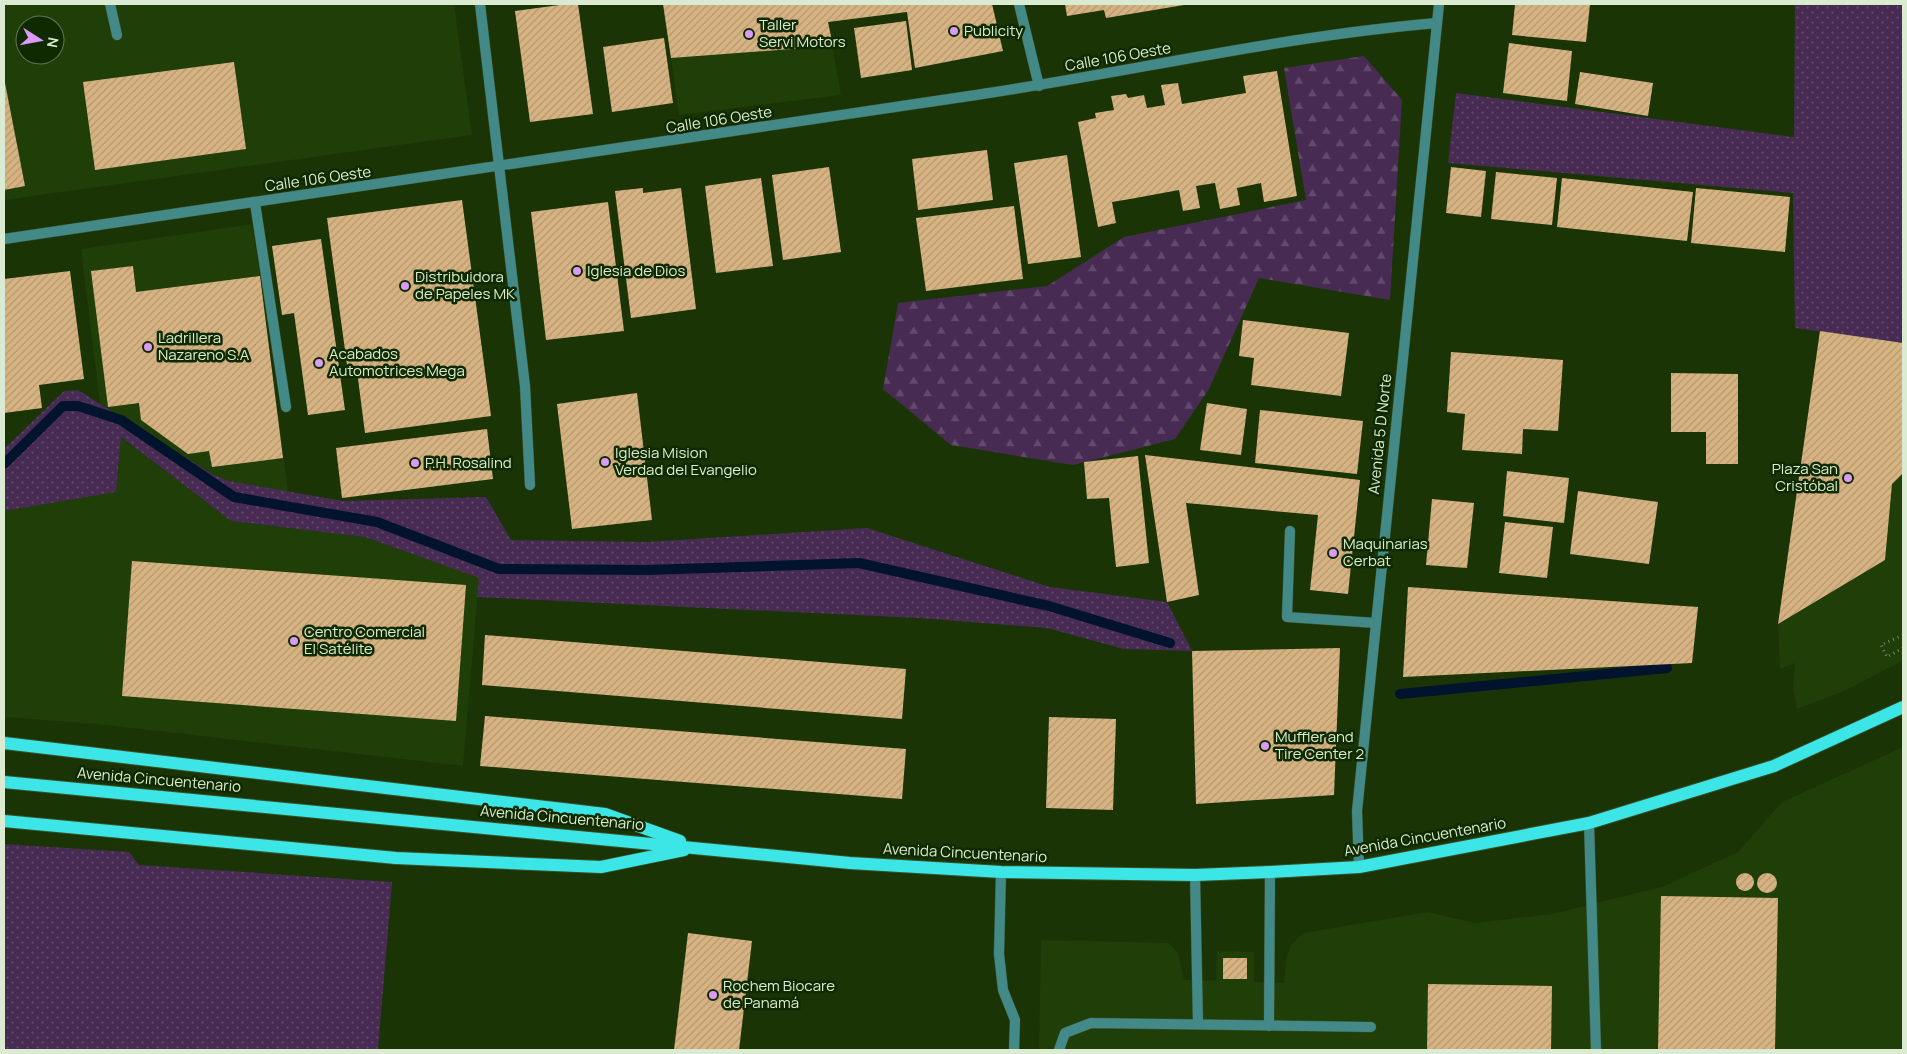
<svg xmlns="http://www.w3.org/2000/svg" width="1907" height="1054" font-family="Manrope,sans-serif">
<defs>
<pattern id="grass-dots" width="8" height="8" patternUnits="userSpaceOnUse" patternTransform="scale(1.25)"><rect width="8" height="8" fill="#472b53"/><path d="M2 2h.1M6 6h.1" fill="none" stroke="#614a6b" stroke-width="1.8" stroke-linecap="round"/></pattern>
<pattern id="forest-firs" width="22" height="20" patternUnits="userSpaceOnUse" patternTransform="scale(1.25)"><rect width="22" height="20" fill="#472b53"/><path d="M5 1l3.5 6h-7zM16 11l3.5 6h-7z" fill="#614a6b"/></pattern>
<pattern id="building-hatch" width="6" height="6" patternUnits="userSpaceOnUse" patternTransform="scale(1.25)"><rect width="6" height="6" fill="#d8b382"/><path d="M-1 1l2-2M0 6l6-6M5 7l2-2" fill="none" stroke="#b29871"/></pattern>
</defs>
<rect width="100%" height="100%" fill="#1a3406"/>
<g fill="#203e08" fill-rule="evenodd">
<path d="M4 4H454L472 135 4 200ZM25 25H55V55H25Z"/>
<polygon points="663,4 825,4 841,95 679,115"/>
<polygon points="252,224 260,276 288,492 229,481 212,474 100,403 81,249"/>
<polygon points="1820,331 1903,343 1903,657 1900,662 1842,692 1797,709 1793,687 1795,663 1780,669 1778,624"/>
<polygon points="120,437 231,521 365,537 479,578 463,766 97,724 4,717 4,511 115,492"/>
<polygon points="1903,747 1903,1050 1039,1050 1041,940 1169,943 1178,953 1184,980 1216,981 1217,951 1254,952 1254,982 1284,983 1286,960 1291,945 1303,933 1428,912 1475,923 1552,914 1662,887 1738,852 1782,802"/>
</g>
<g fill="url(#grass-dots)">
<polygon points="1795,4 1903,4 1903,343 1795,328 1793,193 1448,163 1456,93 1794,137"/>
<polygon points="78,390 212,474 229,481 343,501 486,497 511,540 647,542 867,528 1050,587 1167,602 1192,651 1124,649 1047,628 919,618 477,597 479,578 365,537 231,521 121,437 116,492 4,511 4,449 64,391"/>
<polygon points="4,844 129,852 139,865 392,882 378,1050 4,1050"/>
</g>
<polygon fill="url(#forest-firs)" points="1364,56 1402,100 1390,300 1259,278 1209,389 1175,439 1073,465 951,445 883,389 898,303 1047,286 1124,237 1306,200 1284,68"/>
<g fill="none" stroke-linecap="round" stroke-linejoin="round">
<g stroke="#02142d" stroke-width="10">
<polyline points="4,464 63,406 78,406 121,420 234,497 377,522 499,569 647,570 859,563 1049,606 1170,643"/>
<polyline points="1400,694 1667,668"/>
</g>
</g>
<g fill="url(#building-hatch)">
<polygon points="567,4 578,4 593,114 530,122 515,11"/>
<polygon points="663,4 992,4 1003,51 915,68 907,12 828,22 833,46 671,58"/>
<polygon points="1065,4 1184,4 1184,5 1106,18 1104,10 1067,16"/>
<polygon points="1515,4 1590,4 1586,42 1512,35"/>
<polygon points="906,21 912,70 861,78 854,28"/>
<polygon points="664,38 673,103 612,112 603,47"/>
<polygon points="1509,43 1572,51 1567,101 1503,93"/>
<polygon points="234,62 246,149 95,170 83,82"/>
<polygon points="1277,71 1297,196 1264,202 1261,183 1237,188 1240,205 1220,209 1215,183 1196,186 1200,208 1183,211 1179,190 1130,199 1112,202 1116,223 1098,227 1078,122 1096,118 1095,113 1114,110 1111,96 1126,94 1128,98 1144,95 1147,108 1165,105 1161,85 1178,83 1182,104 1246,93 1243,76"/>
<polygon points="1580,72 1653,83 1648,116 1575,104"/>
<polygon points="5,83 25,186 4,190 4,84"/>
<polygon points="987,150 993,200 918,210 912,159"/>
<polygon points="1067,155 1081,257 1028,264 1014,163"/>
<polygon points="829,167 841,252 783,260 772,175"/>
<polygon points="1451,167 1486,171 1481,217 1446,213"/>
<polygon points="1496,172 1557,178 1552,225 1491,219"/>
<polygon points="761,178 773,266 716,273 705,186"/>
<polygon points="1562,178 1693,192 1687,241 1557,227"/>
<polygon points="643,188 643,193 681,188 696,309 631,318 615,191"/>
<polygon points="1696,188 1790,197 1785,252 1691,243"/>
<polygon points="462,200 491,416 365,433 357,371 348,372 327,218"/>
<polygon points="608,202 624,331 546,340 531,212"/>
<polygon points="1014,206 1023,279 926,291 916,218"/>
<polygon points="321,239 345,410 308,415 294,313 282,315 272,246"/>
<polygon points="133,266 136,292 260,276 283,458 212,467 209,451 188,454 141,420 139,403 108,407 91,271"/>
<polygon points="70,271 84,379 39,385 42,408 4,413 4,279"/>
<polygon points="1243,320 1349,333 1341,396 1251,385 1254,358 1239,356"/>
<polygon points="1820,331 1903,343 1903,473 1892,484 1885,560 1778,624"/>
<polygon points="1451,352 1563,360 1558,431 1523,429 1522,454 1462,450 1465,414 1447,412"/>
<polygon points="1671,373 1738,374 1738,464 1706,464 1706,432 1671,432"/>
<polygon points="637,393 652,520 572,529 557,404"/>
<polygon points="1207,403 1247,409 1241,455 1200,450"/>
<polygon points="1260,410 1363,421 1357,474 1255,463"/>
<polygon points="487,429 493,479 342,498 336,448"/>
<polygon points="1145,455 1360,480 1348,594 1310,590 1318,515 1186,503 1199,595 1167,602"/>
<polygon points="1138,456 1149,563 1116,567 1109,498 1087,499 1084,462"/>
<polygon points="1507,471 1569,478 1564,523 1503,516"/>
<polygon points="1578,491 1658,502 1649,564 1570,554"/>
<polygon points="1432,499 1474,503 1467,568 1426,565"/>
<polygon points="1505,522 1553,527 1547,578 1499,573"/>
<polygon points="132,561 466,585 456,721 122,696"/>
<polygon points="1408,587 1698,607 1692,663 1403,677"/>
<polygon points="485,635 906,669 902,719 482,685"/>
<polygon points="1340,648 1334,795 1196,804 1192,651"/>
<polygon points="485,716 906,749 902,799 480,766"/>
<polygon points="1049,717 1116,719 1113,810 1046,808"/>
<circle cx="1745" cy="882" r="9"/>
<circle cx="1767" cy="883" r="10"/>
<polygon points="1661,896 1778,898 1775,1050 1658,1050"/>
<polygon points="688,933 752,941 739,1050 674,1050"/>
<rect x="1223" y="958" width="24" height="21"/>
<polygon points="1428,984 1552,986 1551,1050 1427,1050"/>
</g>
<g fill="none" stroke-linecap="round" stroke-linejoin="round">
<g stroke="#395126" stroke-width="11">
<g id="service">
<polyline points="110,4 117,35"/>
<polyline points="255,203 286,407"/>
<polyline points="1290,531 1287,617 1376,623"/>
<polyline points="1589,823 1596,1050"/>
<polyline points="1001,872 999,954 1003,990 1015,1020 1014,1050"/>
<polyline points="1195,875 1198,1024"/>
<polyline points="1269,1026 1270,872"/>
<polyline points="1059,1050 1065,1033 1091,1023 1371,1027"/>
</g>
</g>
<g stroke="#395126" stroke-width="11">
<g id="minor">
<polyline points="480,4 525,386 530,485"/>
<polyline points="1019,4 1039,86"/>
<path d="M4 239C328 193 652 145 976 95 1130 72 1282 36 1437 23"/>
<polyline points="1359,867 1357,811 1439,4"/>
</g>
</g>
<g stroke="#395126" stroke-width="14">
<g id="primary">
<polyline points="4,743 605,814 680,841"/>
<polyline points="4,782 850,863 1001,872 1195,875 1270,872 1359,867 1589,823 1774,766 1903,707"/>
<polyline points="4,821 396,858 601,867 684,850"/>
</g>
</g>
<polyline stroke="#728863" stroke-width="3" stroke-dasharray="1 4" stroke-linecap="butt" points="1903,635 1881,645 1887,657 1903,648"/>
<use href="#service" stroke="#438988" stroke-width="10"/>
<use href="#minor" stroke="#438988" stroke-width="10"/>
<use href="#primary" stroke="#3ce6e6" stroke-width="12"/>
</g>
<g fill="#da9af7" stroke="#102a00" stroke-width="2">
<circle cx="954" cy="31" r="5"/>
<circle cx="749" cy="34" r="5"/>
<circle cx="577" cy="271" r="5"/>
<circle cx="405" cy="286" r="5"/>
<circle cx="148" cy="347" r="5"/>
<circle cx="319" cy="363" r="5"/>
<circle cx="605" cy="462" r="5"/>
<circle cx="415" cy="463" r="5"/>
<circle cx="1848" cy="478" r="5"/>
<circle cx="1333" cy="553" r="5"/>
<circle cx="294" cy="641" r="5"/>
<circle cx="1265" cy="746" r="5"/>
<circle cx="713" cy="995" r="5"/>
</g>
<g text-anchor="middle" stroke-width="5" stroke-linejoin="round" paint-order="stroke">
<g font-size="15" fill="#daebd1" stroke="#102a00" text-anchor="start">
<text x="759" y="30">Taller<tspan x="759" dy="17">Servi Motors</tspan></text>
<text x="964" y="36">Publicity</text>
<text x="587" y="276">Iglesia de Dios</text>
<text x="415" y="282">Distribuidora<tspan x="415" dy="17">de Papeles MK</tspan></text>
<text x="158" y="343">Ladrillera<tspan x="158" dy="17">Nazareno S.A</tspan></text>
<text x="329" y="359">Acabados<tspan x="329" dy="17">Automotrices Mega</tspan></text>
<text x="615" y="458">Iglesia Mision<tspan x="615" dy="17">Verdad del Evangelio</tspan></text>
<text x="425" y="468">P.H. Rosalind</text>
<text x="1838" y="474" text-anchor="end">Plaza San<tspan x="1838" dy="17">Cristóbal</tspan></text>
<text x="1343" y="549">Maquinarias<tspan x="1343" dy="17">Cerbat</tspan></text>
<text x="304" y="637">Centro Comercial<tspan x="304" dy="17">El Satélite</tspan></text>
<text x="1275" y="742">Muffler and<tspan x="1275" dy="17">Tire Center 2</tspan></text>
<text x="723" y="991">Rochem Biocare<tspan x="723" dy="17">de Panamá</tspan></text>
</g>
<g font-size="15" fill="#daebd1" stroke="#102a00">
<text transform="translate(1118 57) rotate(-10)" y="5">Calle 106 Oeste</text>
<text transform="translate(719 120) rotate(-9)" y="5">Calle 106 Oeste</text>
<text transform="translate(318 179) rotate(-8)" y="5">Calle 106 Oeste</text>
<text transform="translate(1380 434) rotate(-84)" y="5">Avenida 5 D Norte</text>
<text transform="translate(159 780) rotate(5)" y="5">Avenida Cincuentenario</text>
<text transform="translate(562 818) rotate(5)" y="5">Avenida Cincuentenario</text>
<text transform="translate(1425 837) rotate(-10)" y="5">Avenida Cincuentenario</text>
<text transform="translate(965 853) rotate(3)" y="5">Avenida Cincuentenario</text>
</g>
</g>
<rect width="1907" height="1054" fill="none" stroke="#daebd1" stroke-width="10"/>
<g transform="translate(40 40) rotate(101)"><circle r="24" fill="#102a00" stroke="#617754"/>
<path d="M0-4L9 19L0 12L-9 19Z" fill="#da9af7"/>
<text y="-8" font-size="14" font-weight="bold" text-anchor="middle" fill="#daebd1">N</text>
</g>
</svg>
